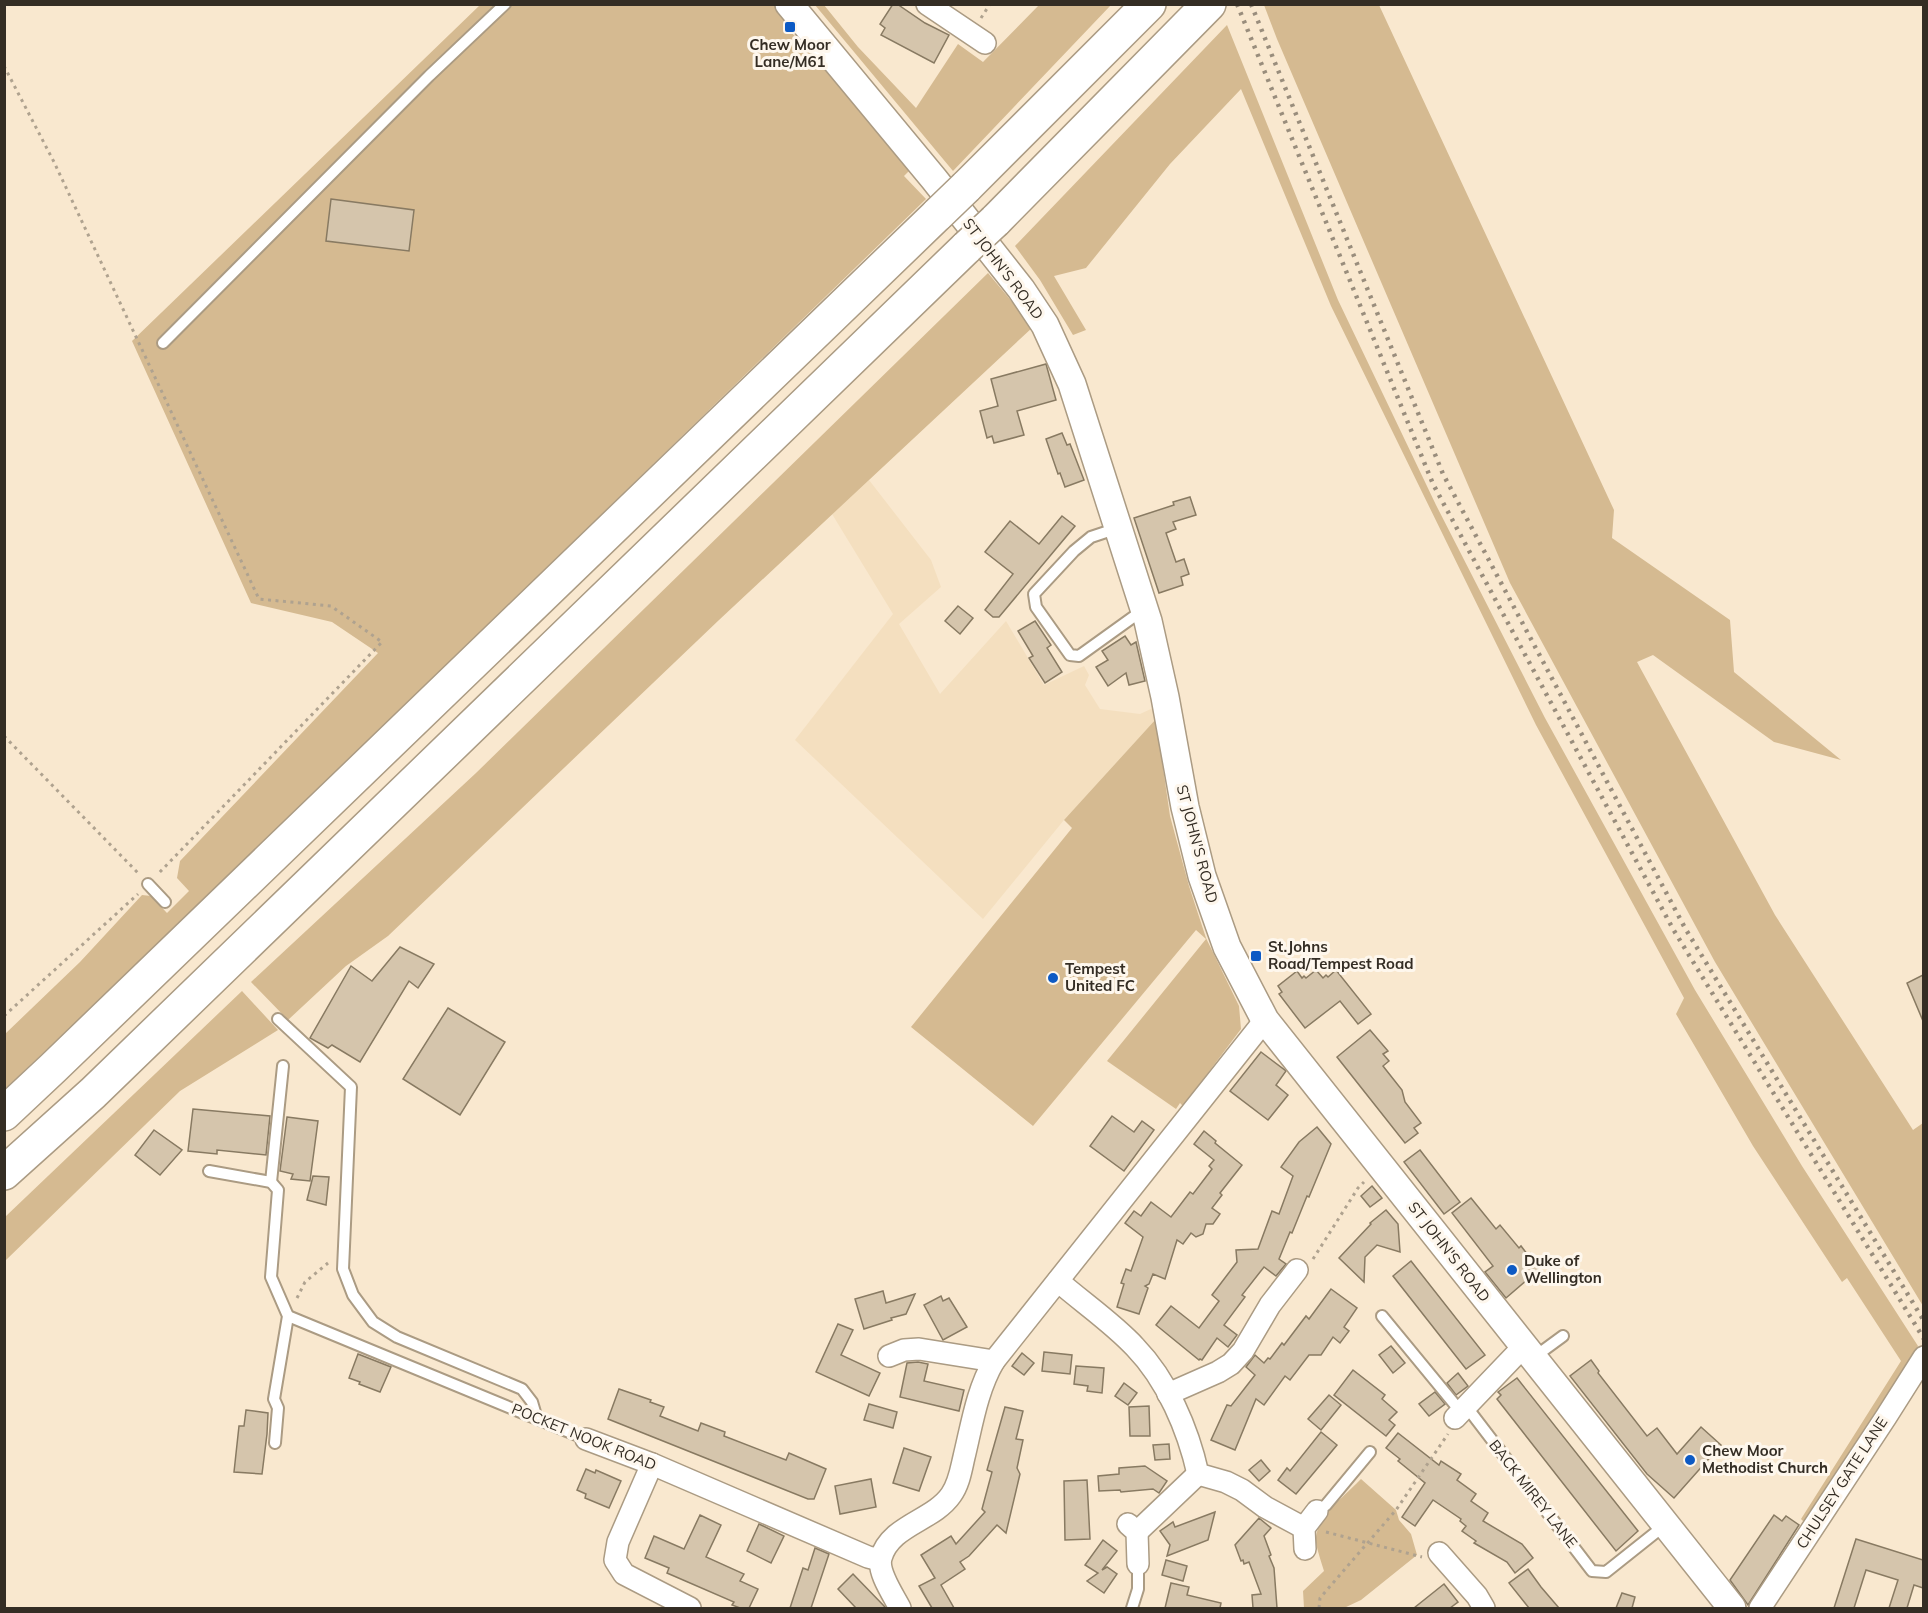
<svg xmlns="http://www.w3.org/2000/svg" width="1928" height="1613" font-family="Mulish,sans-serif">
<rect width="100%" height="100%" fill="#f9e8cf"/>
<polygon fill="#f4dfbf" points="869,480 931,560 941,587 899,624 940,694 1006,621 1044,685 1084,666 1089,675 1085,685 1100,709 1140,714 1153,708 1156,719 1064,820 983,919 795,740 893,614 832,514"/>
<g fill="#d5ba91">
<polygon points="480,5 774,5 788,20 784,24 800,42 804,40 912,168 904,176 926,199 178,926 5,1089 5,1034 80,962 142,895 151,896 167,913 189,891 177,878 180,861 378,653 332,622 251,603 132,341"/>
<polygon points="815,5 824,5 858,47 916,108 958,44 983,62 1039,5 1111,5 953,171"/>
<polygon points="1264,5 1379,5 1614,510 1612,538 1730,620 1734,672 1841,760 1774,742 1653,655 1637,662 1775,915 1913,1130 1923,1123 1923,1306 1715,962 1510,583 1277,39"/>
<polygon points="1227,25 1338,300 1436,505 1545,718 1695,990 1802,1166 1918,1346 1807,1525 1801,1519 1901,1361 1847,1278 1842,1282 1753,1146 1676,1014 1684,998 1536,725 1331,306 1241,89 1170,164 1086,268 1054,276 1086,330 1073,335 1040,280 1015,246"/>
<polygon points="988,273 1033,327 719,620 388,936 346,966 288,1020 251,982 476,773"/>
<polygon points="1156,719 1170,816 1189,886 1206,938 1239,1006 1241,1029 1183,1106 1180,1103 1176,1109 1107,1061 1206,939 1196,930 1033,1126 911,1027 1072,828 1064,820"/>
<polygon points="242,991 278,1030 180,1091 5,1261 5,1217"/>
<path d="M1361 1479 1396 1510 1399 1520 1411 1534 1417 1555 1361 1600 1344 1608H1304L1303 1591 1324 1571C1321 1562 1318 1552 1316 1543 1313 1519 1346 1495 1361 1479Z"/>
</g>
<g fill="#d5c5ac" stroke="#887a62" stroke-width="1.5">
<polygon points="893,4 897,4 925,23 949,35 934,63 881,35 885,28 880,24"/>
<polygon points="331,199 414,210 409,251 326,241"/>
<polygon points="1046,364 1056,400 1017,411 1024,435 994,443 992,436 987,438 980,411 998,406 991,379"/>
<polygon points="1062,433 1067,445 1070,444 1084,480 1065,487 1060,473 1058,474 1046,439"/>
<polygon points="1190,497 1196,515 1173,522 1176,529 1166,533 1176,562 1184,559 1189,574 1181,577 1183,585 1159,593 1134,518 1174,505 1173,502"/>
<polygon points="1062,516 1075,526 999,617 993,617 985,610 1013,574 985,552 1010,521 1039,544"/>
<polygon points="958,606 973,618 960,634 945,621"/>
<polygon points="1035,621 1051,645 1047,648 1062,672 1045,683 1029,658 1033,656 1018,631"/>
<polygon points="1125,636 1131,645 1136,642 1145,681 1129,685 1126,673 1108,686 1096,667 1108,660 1102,651"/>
<polygon points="400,947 434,964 418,988 409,981 360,1062 332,1045 328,1048 310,1038 351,966 372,981"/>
<polygon points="1316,970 1323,978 1326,975 1328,977 1336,970 1371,1014 1358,1024 1340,1001 1305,1028 1279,994 1282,992 1278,986 1297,971 1302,978 1304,976 1306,978"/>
<polygon points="1923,975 1923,1021 1907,983"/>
<polygon points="448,1008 505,1042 460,1115 403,1079"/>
<polygon points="1370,1030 1388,1051 1383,1054 1389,1061 1383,1066 1402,1090 1405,1102 1421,1123 1414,1128 1418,1133 1405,1143 1337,1057"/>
<polygon points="1261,1052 1286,1071 1276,1085 1288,1095 1268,1120 1230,1091"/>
<polygon points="193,1109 270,1116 266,1155 217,1150 217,1154 188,1151"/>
<polygon points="1112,1116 1134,1132 1142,1121 1154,1130 1124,1171 1090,1146"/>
<polygon points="287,1117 318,1121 310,1181 291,1179 293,1174 280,1171"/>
<polygon points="1317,1127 1331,1144 1309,1197 1307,1196 1292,1233 1290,1232 1279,1259 1286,1264 1276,1276 1264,1267 1242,1295 1245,1297 1224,1325 1237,1335 1228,1347 1217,1338 1202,1360 1200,1359 1199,1360 1156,1325 1171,1306 1199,1328 1219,1301 1212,1295 1237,1262 1236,1250 1258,1249 1272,1211 1279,1214 1293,1176 1281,1167 1299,1142"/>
<polygon points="154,1130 182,1150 160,1175 135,1155"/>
<polygon points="1204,1131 1216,1141 1215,1143 1242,1165 1220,1193 1222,1195 1212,1208 1220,1214 1213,1224 1206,1224 1203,1234 1196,1237 1191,1233 1183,1244 1177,1240 1165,1279 1153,1274 1149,1284 1145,1286 1148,1288 1139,1314 1117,1307 1124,1284 1121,1283 1126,1269 1131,1271 1143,1237 1125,1223 1134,1211 1141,1216 1151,1202 1171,1217 1190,1192 1193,1194 1212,1169 1209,1166 1214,1160 1194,1144"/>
<polygon points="1420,1150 1460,1202 1444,1214 1404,1162"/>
<polygon points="313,1176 329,1177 326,1205 307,1200"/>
<polygon points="1372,1186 1382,1198 1370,1207 1361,1196"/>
<polygon points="1471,1198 1496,1229 1500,1225 1519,1248 1521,1246 1528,1255 1530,1253 1541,1268 1506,1298 1485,1272 1493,1266 1452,1213"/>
<polygon points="1386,1210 1398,1224 1400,1252 1377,1245 1365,1257 1364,1282 1339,1258 1371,1224 1370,1223"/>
<polygon points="1411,1261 1485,1355 1466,1369 1393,1276"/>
<polygon points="1331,1289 1357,1308 1344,1327 1349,1331 1340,1343 1333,1337 1321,1355 1309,1355 1290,1380 1285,1376 1264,1405 1256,1399 1235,1450 1211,1440 1227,1405 1231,1406 1255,1375 1246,1367 1255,1355 1264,1363 1268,1358 1270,1359 1282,1343 1284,1345 1306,1316 1309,1319"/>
<polygon points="883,1291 886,1303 915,1294 906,1314 891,1318 892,1320 864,1329 855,1299"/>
<polygon points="941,1296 943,1301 949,1298 967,1327 943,1340 924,1305"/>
<polygon points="838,1324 853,1330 841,1355 880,1373 869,1396 816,1372"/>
<polygon points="1391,1346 1405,1363 1393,1373 1379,1355"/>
<polygon points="1044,1352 1072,1355 1070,1374 1042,1371"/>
<polygon points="1022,1353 1034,1363 1024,1375 1012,1366"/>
<polygon points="358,1354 391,1367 380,1392 359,1384 360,1382 349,1378"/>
<polygon points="1591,1360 1599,1371 1598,1373 1647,1436 1657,1428 1677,1454 1701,1427 1721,1445 1674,1498 1647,1474 1570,1376"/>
<polygon points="918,1362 928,1364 924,1381 964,1390 959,1411 900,1397 907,1363"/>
<polygon points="1076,1366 1104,1368 1102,1393 1087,1391 1088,1386 1074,1384"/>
<polygon points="1353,1370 1385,1395 1382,1399 1397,1412 1389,1420 1395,1425 1386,1436 1334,1395"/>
<polygon points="1458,1373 1468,1386 1456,1395 1447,1383"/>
<polygon points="1517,1378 1638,1531 1616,1551 1497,1399 1501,1395 1498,1392"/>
<polygon points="1124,1383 1137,1393 1128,1405 1115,1396"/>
<polygon points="619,1389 651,1400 650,1402 664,1407 660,1416 698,1431 701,1423 725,1432 724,1436 786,1460 789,1453 826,1469 814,1499 808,1499 608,1419"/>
<polygon points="1435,1392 1445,1404 1429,1416 1419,1404"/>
<polygon points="1329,1395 1341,1405 1321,1430 1308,1419"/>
<polygon points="869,1404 897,1412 893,1428 864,1420"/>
<polygon points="1149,1406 1150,1436 1130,1436 1129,1407"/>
<polygon points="1005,1407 1023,1411 1016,1439 1023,1440 1017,1468 1020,1474 1006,1533 997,1525 969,1556 960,1562 965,1569 941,1585 954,1608 932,1608 919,1586 935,1578 921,1555 951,1536 956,1544 985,1512 982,1509 992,1472 987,1470"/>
<polygon points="246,1410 268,1413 267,1434 262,1474 234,1472 239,1426 244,1426"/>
<polygon points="1321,1432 1337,1445 1296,1494 1278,1480 1287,1468 1290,1471"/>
<polygon points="1398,1433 1439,1465 1441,1461 1461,1474 1457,1480 1476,1494 1471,1501 1488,1513 1483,1521 1522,1544 1533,1558 1515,1573 1507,1562 1474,1543 1476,1541 1462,1531 1466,1526 1460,1521 1461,1519 1433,1500 1415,1526 1402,1517 1425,1483 1398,1461 1400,1459 1386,1448"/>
<polygon points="1169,1444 1170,1459 1155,1460 1153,1445"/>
<polygon points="904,1448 931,1457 919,1491 893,1483"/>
<polygon points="1261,1460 1270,1471 1259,1481 1249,1470"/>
<polygon points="1145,1466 1167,1481 1159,1493 1153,1489 1121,1492 1120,1490 1099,1491 1098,1476 1119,1474 1119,1468"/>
<polygon points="586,1469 595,1473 596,1470 621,1481 609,1508 585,1498 586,1494 577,1490"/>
<polygon points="871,1479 876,1507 840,1514 835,1486"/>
<polygon points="1087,1480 1090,1539 1065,1540 1064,1481"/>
<polygon points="1215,1512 1208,1540 1167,1556 1170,1545 1160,1531 1173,1522 1175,1527"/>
<polygon points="700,1515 721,1525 706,1557 744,1574 740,1581 758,1589 749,1608 740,1608 732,1605 734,1602 667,1573 669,1568 645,1558 654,1536 684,1549"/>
<polygon points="1774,1515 1782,1521 1786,1516 1799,1525 1748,1605 1730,1580"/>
<polygon points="1259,1518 1271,1528 1264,1536 1271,1555 1269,1556 1274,1568 1277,1608 1253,1608 1252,1595 1261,1594 1249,1562 1244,1564 1243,1560 1241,1561 1235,1545"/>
<polygon points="759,1524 784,1536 771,1563 747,1551"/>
<polygon points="1856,1539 1923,1560 1923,1588 1914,1585 1907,1608 1889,1608 1898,1580 1866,1570 1854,1608 1834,1608"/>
<polygon points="1103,1540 1117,1551 1102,1570 1107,1567 1117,1574 1104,1593 1087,1581 1098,1573 1085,1565"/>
<polygon points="815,1548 829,1554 811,1608 790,1608 803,1568 808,1570"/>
<polygon points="1166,1560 1187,1566 1183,1581 1162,1575"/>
<polygon points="1528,1569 1541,1587 1559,1608 1529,1608 1509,1583"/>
<polygon points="853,1574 885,1607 886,1608 856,1608 838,1589"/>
<polygon points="1171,1583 1189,1587 1187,1595 1221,1603 1220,1608 1165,1608"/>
<polygon points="1444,1584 1458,1602 1450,1608 1414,1608"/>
<polygon points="1622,1593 1635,1597 1632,1608 1616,1608"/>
</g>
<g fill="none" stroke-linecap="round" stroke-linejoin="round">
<g stroke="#ab9b83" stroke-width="14">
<g id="service">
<polyline points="163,343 429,76 505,4"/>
<polyline points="1118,528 1091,537 1074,551 1034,594 1036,607 1070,655 1079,656 1143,610"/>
<polyline points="148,884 165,902"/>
<polyline points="278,1019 351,1087 343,1269 353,1295 373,1322 397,1337 522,1389 532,1402 537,1419"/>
<polyline points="209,1171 271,1182 278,1190 271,1277 288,1316 274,1399 278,1408 275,1443"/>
<polyline points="271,1182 283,1066"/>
<polyline points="288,1316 586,1439"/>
<polyline points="1382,1316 1461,1412"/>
<polyline points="1533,1358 1563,1336"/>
<polyline points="1466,1406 1592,1571 1606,1572 1665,1525"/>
<polyline points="1317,1511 1326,1505 1370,1452"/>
<polyline points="1132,1608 1138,1589 1138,1564"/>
</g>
</g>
<g stroke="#ab9b83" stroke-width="24">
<g id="minor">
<polyline points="927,4 985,43"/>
<path d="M1058 1281C1082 1302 1114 1324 1135 1347 1167 1380 1188 1429 1198 1474L1226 1482 1242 1490 1265 1507 1304 1528"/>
<polyline points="889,1356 904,1350 919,1349 994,1361"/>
<polyline points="1168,1394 1218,1372 1231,1364 1243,1351 1270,1305 1297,1270"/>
<polyline points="1455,1418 1523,1347"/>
<polyline points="586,1439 652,1464 868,1557 880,1560"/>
<polyline points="652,1464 618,1542 615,1560 624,1574 690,1608"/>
<polyline points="1128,1524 1137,1532 1138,1564"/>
<polyline points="1137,1532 1198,1474"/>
<polyline points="1305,1549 1304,1528 1317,1511"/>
<polyline points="1439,1553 1477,1596 1484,1608"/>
<path d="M900 1608C894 1596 877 1572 881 1558 890 1525 933 1521 951 1495 959 1484 961 1470 964 1457 972 1424 977 1390 994 1361L1265 1020"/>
<polyline points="1760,1608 1886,1417 1924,1357"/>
</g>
</g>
<g stroke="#ab9b83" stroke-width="30">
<polyline id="tertiary" points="789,4 934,179 1021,289 1045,325 1072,384 1148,621 1165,697 1185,807 1202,876 1227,947 1265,1020 1732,1608"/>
</g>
<g stroke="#ab9b83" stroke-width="36">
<g id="motorway">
<polyline points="966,187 1149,4"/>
<polyline points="995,221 1209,4"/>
<polyline points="4,1114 53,1068 938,214"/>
<polyline points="4,1173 93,1093 967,247"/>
</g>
</g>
<g stroke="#afa28f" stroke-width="3" stroke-dasharray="3 4.5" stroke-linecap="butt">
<polyline points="981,18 990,4"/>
<polyline points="4,66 54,162 259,599 331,606 382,642 158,874"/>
<polyline points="4,736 139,874"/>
<polyline points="4,1016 138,894"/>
<polyline points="1313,1259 1358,1188 1364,1182"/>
<polyline points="297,1298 305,1282 328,1263"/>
<polyline points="1326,1532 1422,1557"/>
<polyline points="1319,1608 1320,1598 1396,1510 1448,1434"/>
</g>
<use href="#service" stroke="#fff" stroke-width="10"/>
<use href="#minor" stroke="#fff" stroke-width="21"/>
<use href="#tertiary" stroke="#fff" stroke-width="27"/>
<use href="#motorway" stroke="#fff" stroke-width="33"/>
<g stroke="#998d7c" stroke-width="4.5" stroke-dasharray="3 6" stroke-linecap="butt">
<polyline points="1237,4 1433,484 1673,929 1924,1339"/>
<polyline points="1251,4 1443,474 1685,928 1924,1321"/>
</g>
<g stroke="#ab9b83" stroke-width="36" stroke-linecap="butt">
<g id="motorway-bridge">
<polyline points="938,214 966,187"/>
<polyline points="967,247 995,221"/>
</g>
</g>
<use href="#motorway-bridge" stroke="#fff" stroke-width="33"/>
</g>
<g fill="#0d5ac4" stroke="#fef7ed" stroke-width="2">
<rect x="784" y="21" width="12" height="12" rx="3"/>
<rect x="1250" y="950" width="12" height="12" rx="3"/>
<circle cx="1053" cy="978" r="6"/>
<circle cx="1512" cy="1270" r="6"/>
<circle cx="1690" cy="1460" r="6"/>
</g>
<g text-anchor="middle" stroke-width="6" stroke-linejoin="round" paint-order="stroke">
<g font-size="15" font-weight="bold" fill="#342d24" stroke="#fef7ed" text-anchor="start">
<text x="790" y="50" text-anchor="middle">Chew Moor<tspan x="790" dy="17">Lane/M61</tspan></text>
<text x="1268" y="952">St.Johns<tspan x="1268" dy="17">Road/Tempest Road</tspan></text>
<text x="1065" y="974">Tempest<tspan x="1065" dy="17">United FC</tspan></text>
<text x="1524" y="1266">Duke of<tspan x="1524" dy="17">Wellington</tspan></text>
<text x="1702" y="1456">Chew Moor<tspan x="1702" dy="17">Methodist Church</tspan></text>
</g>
<g font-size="15" fill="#342d24" stroke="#fef7ed">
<text transform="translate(1003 269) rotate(53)" y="5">ST JOHN'S ROAD</text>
<text transform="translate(1197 844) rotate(75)" y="5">ST JOHN'S ROAD</text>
<text transform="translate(1449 1252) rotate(52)" y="5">ST JOHN'S ROAD</text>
<text transform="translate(584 1437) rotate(22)" y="5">POCKET NOOK ROAD</text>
<text transform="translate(1842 1483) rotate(-57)" y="5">CHULSEY GATE LANE</text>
<text transform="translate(1533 1494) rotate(52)" y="5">BACK MIREY LANE</text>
</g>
</g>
<rect width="1928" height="1613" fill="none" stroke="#342d24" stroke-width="12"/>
</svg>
